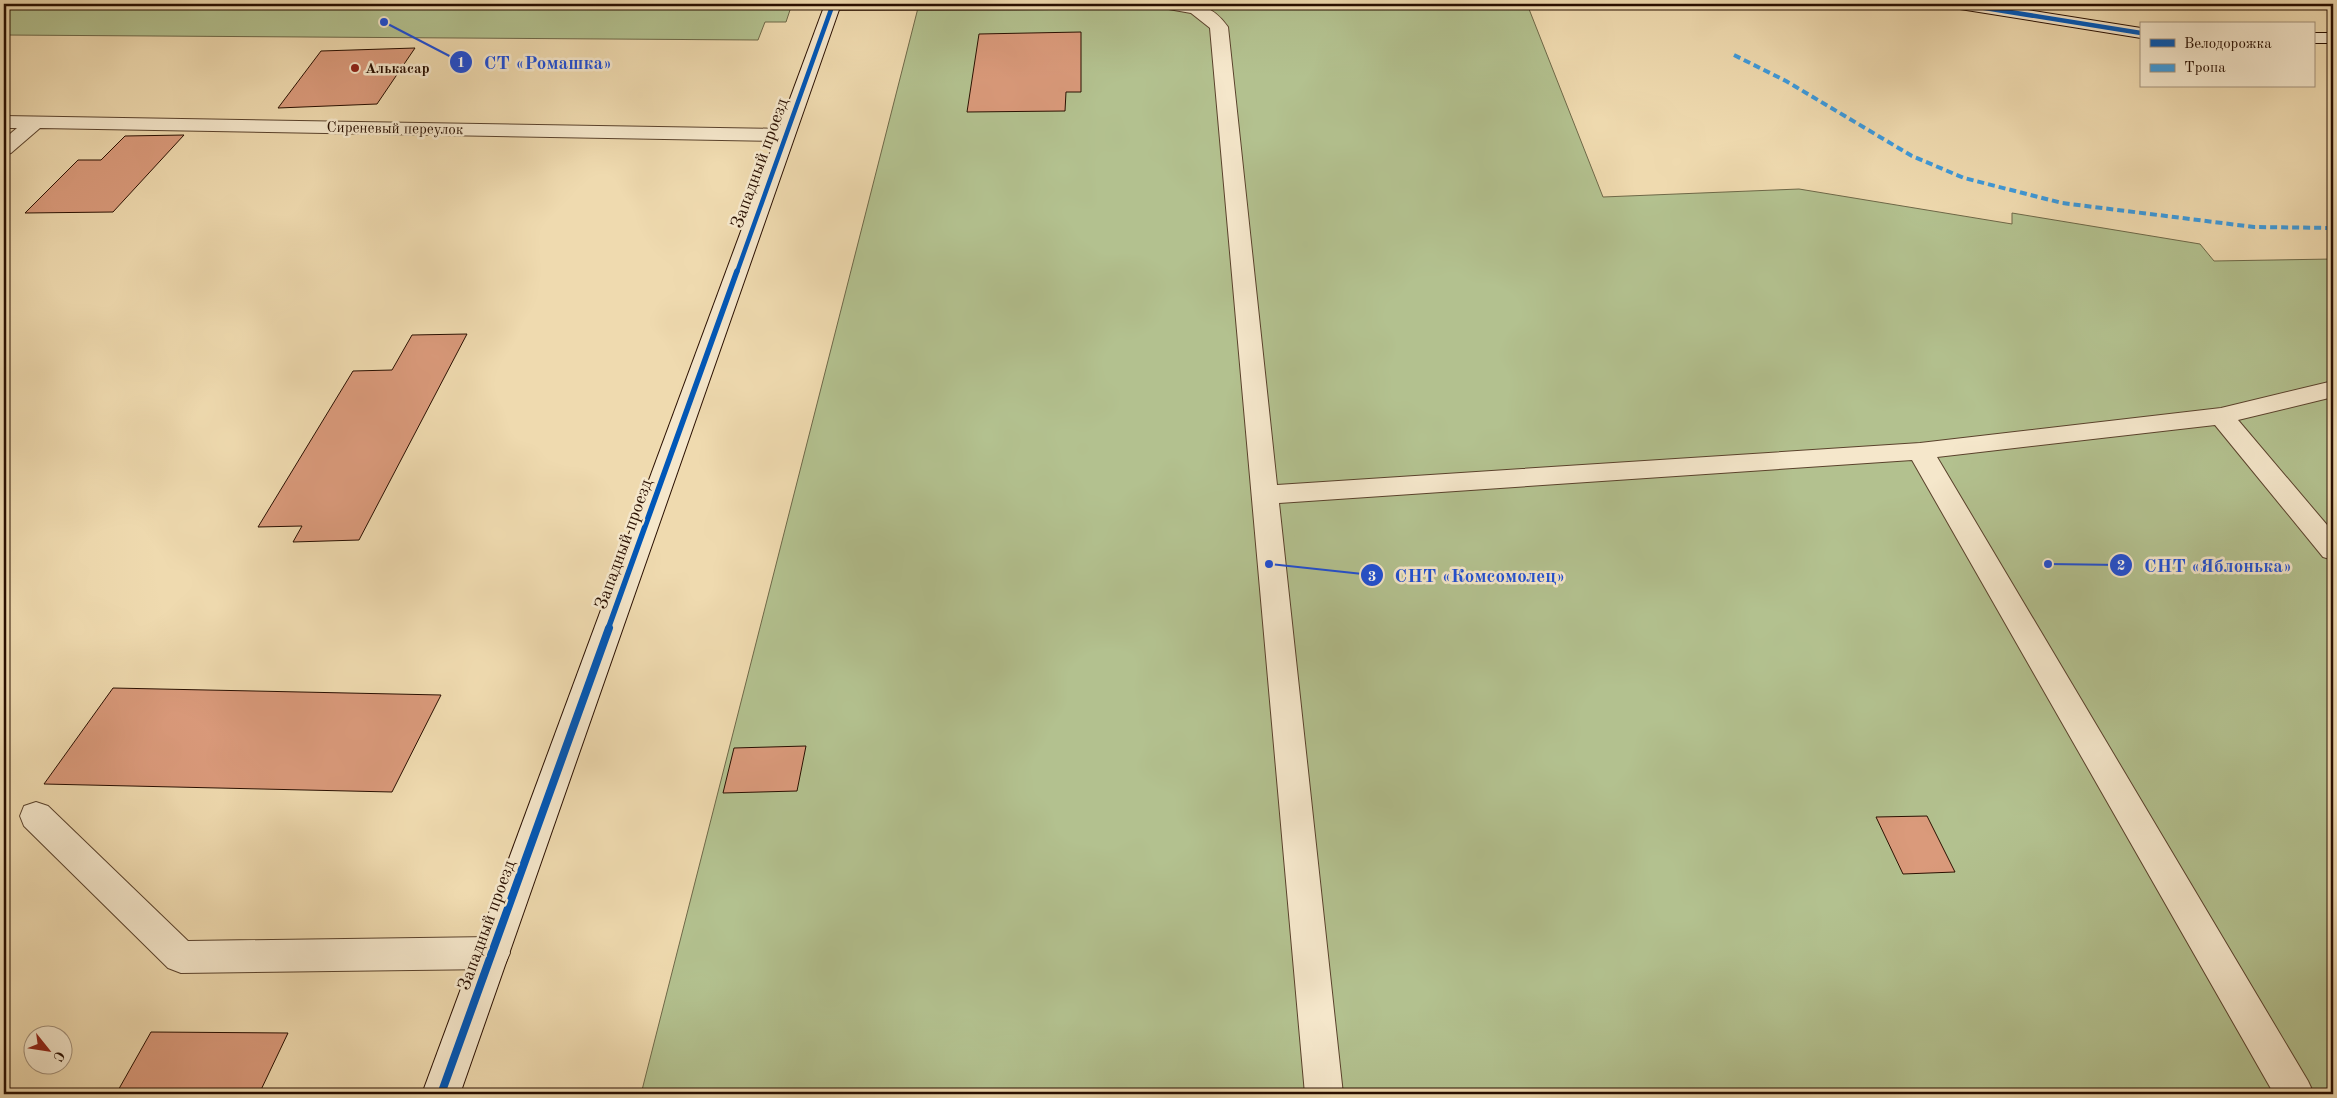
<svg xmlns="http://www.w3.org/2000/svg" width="2337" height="1098" font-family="'Old Standard TT',serif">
<rect width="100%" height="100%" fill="#efdaaf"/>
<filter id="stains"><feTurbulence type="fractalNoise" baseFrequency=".004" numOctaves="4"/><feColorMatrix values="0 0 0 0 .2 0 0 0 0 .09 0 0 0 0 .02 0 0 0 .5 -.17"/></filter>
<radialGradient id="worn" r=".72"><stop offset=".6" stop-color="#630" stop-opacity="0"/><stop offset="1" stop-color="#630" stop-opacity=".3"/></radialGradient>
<g fill="#b3c18f" stroke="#6e6848">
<polygon points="4,4 792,4 786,22 765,22 758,40 4,35"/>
<polygon points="919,4 1527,4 1603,197 1799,189 2012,224 2012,213 2200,244 2214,261 2333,259 2333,1094 641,1094"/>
</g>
<g fill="#da9a7b" stroke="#290f00">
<polygon points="1081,32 1081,92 1066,92 1065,111 967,112 979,34"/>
<polygon points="415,48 377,104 278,108 321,51"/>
<polygon points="184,135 113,212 25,213 78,160 101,160 125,136"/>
<polygon points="467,334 359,540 293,542 302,526 258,527 353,371 392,370 412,335"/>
<polygon points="113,688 441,695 392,792 44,784"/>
<polygon points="806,746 797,791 723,793 734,748"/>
<polygon points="1927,816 1955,872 1903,874 1876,817"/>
<polygon points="151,1032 288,1033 259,1094 116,1094"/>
</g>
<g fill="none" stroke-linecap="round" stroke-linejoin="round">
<g stroke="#5a422c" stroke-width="2">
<g id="lane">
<polygon points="824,4 1060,4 1058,8 1052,9 832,10 826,9"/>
<path d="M1161 4C1190 4 1209 0 1228 27L1277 485 1920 443 2221 408 2333 381V397L2238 420 2333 532V560L2323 557 2215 425 1937 457 2308 1081 2314 1094H2274L1912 460 1279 503 1343 1094H1305L1210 28 1191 13 1163 8Z"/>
<polygon points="4,116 785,129 792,131 795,135 792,139 785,141 40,128 11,153 4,155 4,139 17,128 4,128"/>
<polygon points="36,802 48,806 188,941 492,937 505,942 510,953 505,964 492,969 181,973 168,968 24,826 20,816 24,806"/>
</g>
</g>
<g stroke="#290f00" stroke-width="2">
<g id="secondary">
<polygon points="825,4 841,4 460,1094 422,1094"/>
<polygon points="1952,4 1990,4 2141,28 2141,38 1960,9 1954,8"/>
<rect x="2313" y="33" width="20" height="10"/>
</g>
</g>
<use href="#lane" fill="#f5e7cb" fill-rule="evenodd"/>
<use href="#secondary" fill="#f5e7cb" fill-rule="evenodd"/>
<polyline stroke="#3d9adc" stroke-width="4" stroke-dasharray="7 4" stroke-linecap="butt" points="1734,55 1786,81 1912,156 1964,178 2062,203 2254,227 2333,228"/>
<g stroke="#f5e7cb" stroke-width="7">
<g id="cycleway-far2">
<polyline points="1960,4 2141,33"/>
<polyline points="737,272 833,4"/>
</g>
</g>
<g stroke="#f5e7cb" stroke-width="9">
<polyline id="cycleway-far1" points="608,629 737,271"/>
</g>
<g stroke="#f5e7cb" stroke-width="11">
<polyline id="cycleway" points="441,1094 609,628"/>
</g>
<use href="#cycleway-far2" stroke="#0057b8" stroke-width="4.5"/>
<use href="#cycleway-far1" stroke="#0057b8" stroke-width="5.5"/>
<use href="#cycleway" stroke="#0057b8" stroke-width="8"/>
</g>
<circle fill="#8f2418" stroke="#f5e7cb" stroke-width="2" cx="355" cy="68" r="5"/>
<g text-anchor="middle" stroke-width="5" stroke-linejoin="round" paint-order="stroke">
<g font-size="15" font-weight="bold" fill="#290f00" stroke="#f5e7cb" text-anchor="start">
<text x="365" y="73">Алькасар</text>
</g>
<g font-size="15" fill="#290f00" stroke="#f5e7cb">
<text transform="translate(395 128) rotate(1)" y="5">Сиреневый переулок</text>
</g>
<g font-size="18" fill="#290f00" stroke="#f5e7cb">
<text transform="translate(759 163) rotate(-70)" y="6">Западный проезд</text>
<text transform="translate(623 544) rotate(-70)" y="6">Западный проезд</text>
<text transform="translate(486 925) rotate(-70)" y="6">Западный проезд</text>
</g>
</g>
<path fill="none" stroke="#1d4ed8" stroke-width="2" d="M384 22L461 62M2048 564L2121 565M1269 564L1372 575"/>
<g fill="#1d4ed8" stroke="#f5e7cb" stroke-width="2">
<circle cx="384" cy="22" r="5"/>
<circle cx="2048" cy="564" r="5"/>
<circle cx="1269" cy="564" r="5"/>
<circle cx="461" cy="62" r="12"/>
<circle cx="2121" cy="565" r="12"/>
<circle cx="1372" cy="575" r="12"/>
</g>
<g font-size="15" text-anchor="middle" font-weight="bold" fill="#fff">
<text x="461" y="67">1</text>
<text x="2121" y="570">2</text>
<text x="1372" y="581">3</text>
</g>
<g font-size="19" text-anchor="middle" font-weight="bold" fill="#1d4ed8" stroke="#f5e7cb" stroke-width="5" stroke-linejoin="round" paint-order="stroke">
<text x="548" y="69">СТ «Ромашка»</text>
<text x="2218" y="572">СНТ «Яблонька»</text>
<text x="1480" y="582">СНТ «Комсомолец»</text>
</g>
<rect width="2337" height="1098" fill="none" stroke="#efdaaf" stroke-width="20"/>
<rect x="5" y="5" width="2327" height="1088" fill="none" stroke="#290f00" stroke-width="2.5"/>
<rect x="10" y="10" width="2317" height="1078" fill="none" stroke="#290f00"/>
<rect x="2140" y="22" width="175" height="65" fill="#f5e7cb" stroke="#a3917a"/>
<rect x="2150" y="39" width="25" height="8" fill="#0057b8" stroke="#a3917a"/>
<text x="2184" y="48" font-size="15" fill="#290f00">Велодорожка</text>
<rect x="2150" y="64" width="25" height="8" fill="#3d9adc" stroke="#a3917a"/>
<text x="2184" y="72" font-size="15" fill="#290f00">Тропа</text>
<g transform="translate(48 1050) rotate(120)"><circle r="24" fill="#f5e7cb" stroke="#a3917a"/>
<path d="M0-4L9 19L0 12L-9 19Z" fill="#8f2418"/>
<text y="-8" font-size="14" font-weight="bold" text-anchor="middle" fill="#290f00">С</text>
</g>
<rect width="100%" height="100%" filter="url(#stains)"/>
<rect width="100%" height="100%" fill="url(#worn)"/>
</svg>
